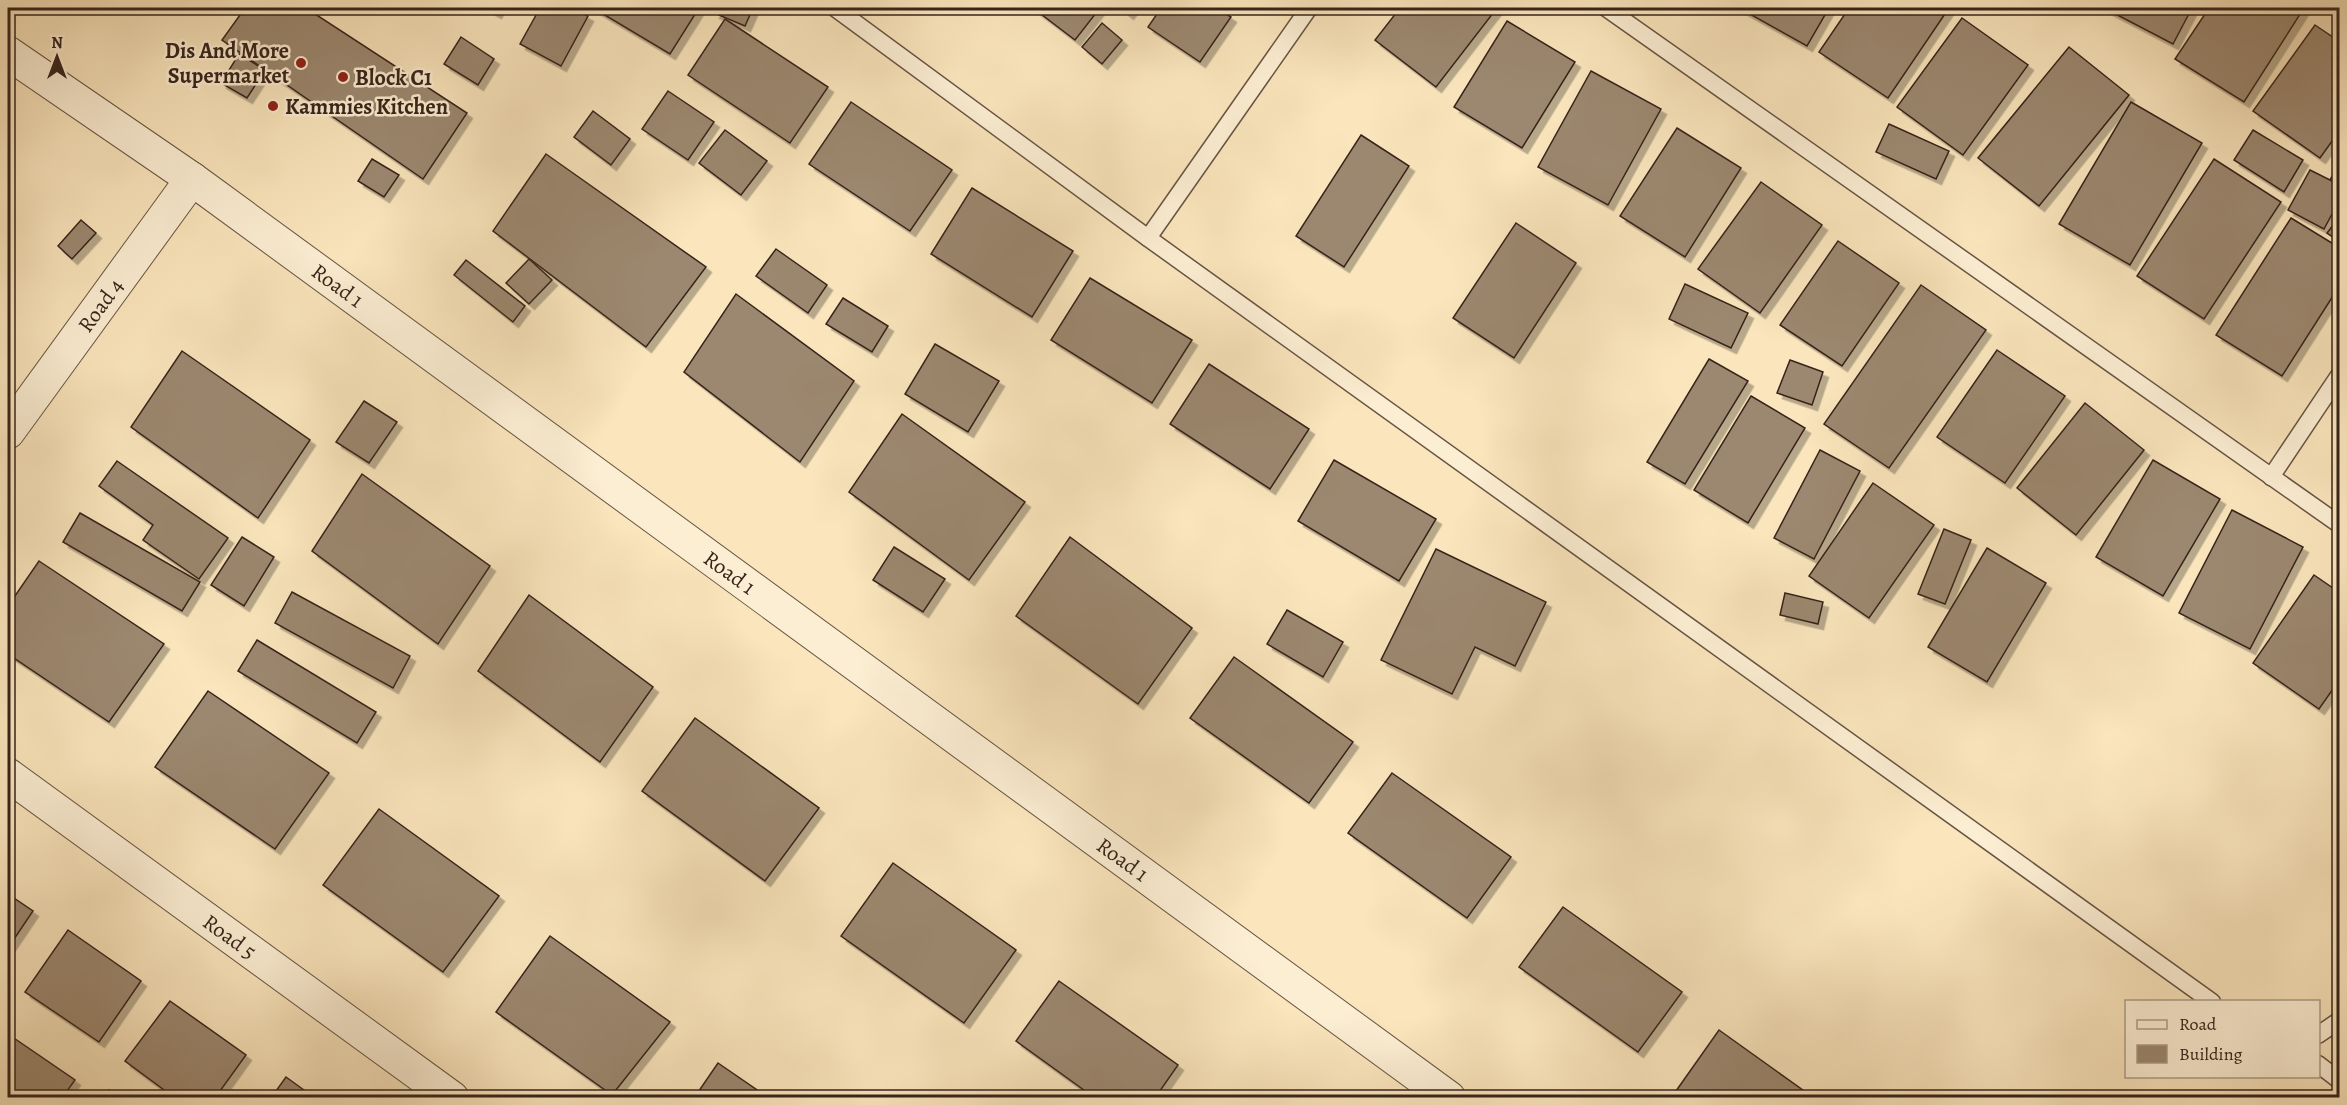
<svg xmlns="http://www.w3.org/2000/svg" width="2347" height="1105" font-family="Alegreya,serif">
<defs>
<filter id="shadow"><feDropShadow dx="5.5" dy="5.5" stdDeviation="0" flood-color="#0004"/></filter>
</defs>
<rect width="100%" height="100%" fill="#fae5bc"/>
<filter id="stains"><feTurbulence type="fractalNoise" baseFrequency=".00333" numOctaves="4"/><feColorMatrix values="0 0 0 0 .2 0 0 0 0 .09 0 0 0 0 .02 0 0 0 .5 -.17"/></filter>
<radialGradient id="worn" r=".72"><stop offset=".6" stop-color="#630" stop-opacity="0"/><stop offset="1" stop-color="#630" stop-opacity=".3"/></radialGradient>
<g fill="#9c886f" stroke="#37241b" stroke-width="1.5" filter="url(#shadow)">
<polygon points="245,8 306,8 467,113 423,179 222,40"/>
<polygon points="487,8 499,8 496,13"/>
<polygon points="540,8 572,8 588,16 561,66 520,44"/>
<polygon points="593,8 699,8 670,54"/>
<polygon points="717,8 753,8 745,26 714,13"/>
<polygon points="1033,8 1100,8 1075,40"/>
<polygon points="1121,8 1133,8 1128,14"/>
<polygon points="1161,8 1217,8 1231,17 1200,62 1148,27"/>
<polygon points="1400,8 1497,8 1436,87 1375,40"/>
<polygon points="1739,8 1829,8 1807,46"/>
<polygon points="1849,8 1949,8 1888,98 1819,52"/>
<polygon points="2104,8 2192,8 2173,44"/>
<polygon points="2209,8 2304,8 2244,102 2175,59"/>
<polygon points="1962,18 2028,65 1963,155 1897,107"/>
<polygon points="725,19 828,87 790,143 688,75"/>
<polygon points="1507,21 1575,62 1522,148 1454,107"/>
<polygon points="1102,23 1122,40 1102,64 1082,47"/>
<polygon points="2315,25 2340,42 2340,130 2320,158 2253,111"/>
<polygon points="461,37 494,59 478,85 444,64"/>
<polygon points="2069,47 2129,95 2039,206 1978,158"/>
<polygon points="239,54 265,70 247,98 221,83"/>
<polygon points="1591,71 1661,109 1608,205 1538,167"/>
<polygon points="668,91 714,122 688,160 642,129"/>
<polygon points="851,102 952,170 910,231 809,164"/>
<polygon points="2131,102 2202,143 2130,265 2059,224"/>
<polygon points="593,111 630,139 611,165 574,137"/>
<polygon points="1889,124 1949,151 1936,179 1876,152"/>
<polygon points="1677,128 1741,168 1685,257 1620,216"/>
<polygon points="725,130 767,161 741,195 699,163"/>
<polygon points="2253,130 2303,160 2284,192 2234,160"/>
<polygon points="1361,135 1409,166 1344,267 1296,236"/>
<polygon points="546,154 706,267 646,347 493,231"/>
<polygon points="372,159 399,175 384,197 358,181"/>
<polygon points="2214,159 2281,202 2204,319 2137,276"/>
<polygon points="2340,162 2340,185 2330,180"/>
<polygon points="2310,170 2340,185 2340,199 2324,229 2288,210"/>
<polygon points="1761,182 1822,225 1760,313 1698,269"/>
<polygon points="972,188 1073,251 1032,317 931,254"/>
<polygon points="2340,216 2340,242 2327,233"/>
<polygon points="2291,218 2340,248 2340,285 2282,376 2216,335"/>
<polygon points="81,220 96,233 72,259 58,246"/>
<polygon points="1516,223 1576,263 1514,358 1453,318"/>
<polygon points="1838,241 1899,283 1842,366 1780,325"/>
<polygon points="776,249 827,285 808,313 756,276"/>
<polygon points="529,259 552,280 529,304 506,283"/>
<polygon points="466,260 525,306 513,322 454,275"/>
<polygon points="1090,278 1192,340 1152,403 1051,340"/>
<polygon points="1685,284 1748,313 1731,348 1669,319"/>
<polygon points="1921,285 1986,330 1889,468 1824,424"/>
<polygon points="736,294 854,381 800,462 684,372"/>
<polygon points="843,298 888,326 872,352 826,324"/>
<polygon points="935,344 999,381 968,432 905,394"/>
<polygon points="1997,350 2065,396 2005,483 1937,437"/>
<polygon points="182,351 310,440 258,518 131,427"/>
<polygon points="1709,359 1748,381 1685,484 1647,462"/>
<polygon points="1790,360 1823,372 1812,405 1777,393"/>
<polygon points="1209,364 1309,429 1270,489 1170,424"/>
<polygon points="1751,396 1805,428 1748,523 1694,490"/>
<polygon points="364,401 397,422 369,463 336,442"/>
<polygon points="2085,403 2144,450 2076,535 2017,488"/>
<polygon points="902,414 1025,502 969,580 849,492"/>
<polygon points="1820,450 1860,471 1814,559 1774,538"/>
<polygon points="1334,460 1436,519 1399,581 1298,521"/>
<polygon points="2153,460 2220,499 2163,596 2096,557"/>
<polygon points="117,461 228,538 199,579 143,540 153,525 99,486"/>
<polygon points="362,474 490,566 438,644 312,551"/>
<polygon points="1873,483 1934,525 1869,618 1809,576"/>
<polygon points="2232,510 2303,547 2250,649 2179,613"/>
<polygon points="80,513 200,582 182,611 63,542"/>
<polygon points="1944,529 1971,540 1945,604 1918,594"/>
<polygon points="242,537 274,557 244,606 211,585"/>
<polygon points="1070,537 1192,628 1138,704 1016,616"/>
<polygon points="894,547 945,579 923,612 873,580"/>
<polygon points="1987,548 2046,583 1987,682 1928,647"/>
<polygon points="1436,549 1546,602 1515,666 1475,647 1452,694 1381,660"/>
<polygon points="39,561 164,644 109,722 8,654 8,606"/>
<polygon points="2314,575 2340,593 2340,679 2319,709 2253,663"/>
<polygon points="292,592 410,656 393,688 275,623"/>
<polygon points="1785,593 1823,602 1818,624 1780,615"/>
<polygon points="529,595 653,687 600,762 478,671"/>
<polygon points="1287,610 1343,642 1323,677 1267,644"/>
<polygon points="257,640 376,712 357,743 238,671"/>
<polygon points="1234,657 1353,742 1309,803 1190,718"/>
<polygon points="208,691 329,773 275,849 155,767"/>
<polygon points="695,718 819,808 765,881 642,791"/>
<polygon points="1392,773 1511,857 1467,918 1348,833"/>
<polygon points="379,809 499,896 443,972 323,885"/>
<polygon points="893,863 1016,950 964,1023 841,936"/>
<polygon points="8,894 33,911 8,948"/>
<polygon points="1563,907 1682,992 1638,1052 1519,967"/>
<polygon points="68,930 141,981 99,1042 25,992"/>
<polygon points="550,936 670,1022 612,1095 496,1012"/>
<polygon points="1059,981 1178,1065 1155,1098 1095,1098 1016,1041"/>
<polygon points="170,1001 246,1055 215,1098 175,1098 125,1061"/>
<polygon points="1719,1030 1814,1098 1684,1098 1676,1091"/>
<polygon points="8,1034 75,1080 62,1098 8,1098"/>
<polygon points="718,1063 769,1098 694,1098"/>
<polygon points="286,1077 315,1098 271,1098"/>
<polygon points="109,1090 119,1098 103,1098"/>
</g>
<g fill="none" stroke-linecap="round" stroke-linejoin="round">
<g stroke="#685443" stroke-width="19">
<g id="service">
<polyline points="835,8 1148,238 2212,1002"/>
<polyline points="1606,8 2340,525"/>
<polyline points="1148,238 1309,8"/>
<polyline points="2271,477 2340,374"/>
<polyline points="2318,1035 2340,1020"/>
<polyline points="2318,1064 2340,1081"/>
</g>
</g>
<g stroke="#685443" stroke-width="35">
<g id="minor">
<polyline points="8,53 192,179 1449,1098"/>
<polyline points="8,432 192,179"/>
<polyline points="8,775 452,1098"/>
</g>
</g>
<use href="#service" stroke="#fceed3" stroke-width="16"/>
<use href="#minor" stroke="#fceed3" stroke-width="33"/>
</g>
<g fill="#8f2418" stroke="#fceed3" stroke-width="2">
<circle cx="301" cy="63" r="6"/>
<circle cx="343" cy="77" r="6"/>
<circle cx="273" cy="106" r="6"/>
</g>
<g text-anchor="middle" stroke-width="5" stroke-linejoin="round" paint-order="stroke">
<g font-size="22" font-weight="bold" fill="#37241b" stroke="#fceed3" text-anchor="start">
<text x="289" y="58" text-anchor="end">Dis And More<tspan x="289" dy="25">Supermarket</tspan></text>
<text x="355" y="85">Block C1</text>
<text x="285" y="114">Kammies Kitchen</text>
</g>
<g font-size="22" fill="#37241b" stroke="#fceed3">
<text transform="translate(338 285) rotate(36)" y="8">Road 1</text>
<text transform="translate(100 305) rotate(-54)" y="8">Road 4</text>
<text transform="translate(730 572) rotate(36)" y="8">Road 1</text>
<text transform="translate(1123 859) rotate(36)" y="8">Road 1</text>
<text transform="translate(230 936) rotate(36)" y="8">Road 5</text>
</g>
</g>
<rect width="2347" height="1105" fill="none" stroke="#fae5bc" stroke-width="30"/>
<rect x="9" y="9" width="2329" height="1087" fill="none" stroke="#37241b" stroke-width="3"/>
<rect x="15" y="15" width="2317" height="1075" fill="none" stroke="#37241b" stroke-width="1.5"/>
<rect x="2125" y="1000" width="195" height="78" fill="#fceed3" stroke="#ad9d89" stroke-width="1.5"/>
<rect x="2137" y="1020" width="30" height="9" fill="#fceed3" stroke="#ad9d89" stroke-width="1.5"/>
<text x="2179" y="1030" font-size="18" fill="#37241b">Road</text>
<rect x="2137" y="1045" width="30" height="18" fill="#9c886f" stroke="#ad9d89" stroke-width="1.5"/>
<text x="2179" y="1060" font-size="18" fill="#37241b">Building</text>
<g transform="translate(57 57)" stroke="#fceed3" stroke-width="4.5" paint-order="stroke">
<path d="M0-4.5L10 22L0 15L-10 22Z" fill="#37241b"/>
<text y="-9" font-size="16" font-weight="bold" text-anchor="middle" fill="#37241b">N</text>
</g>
<rect width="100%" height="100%" filter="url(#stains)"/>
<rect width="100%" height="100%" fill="url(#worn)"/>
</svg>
